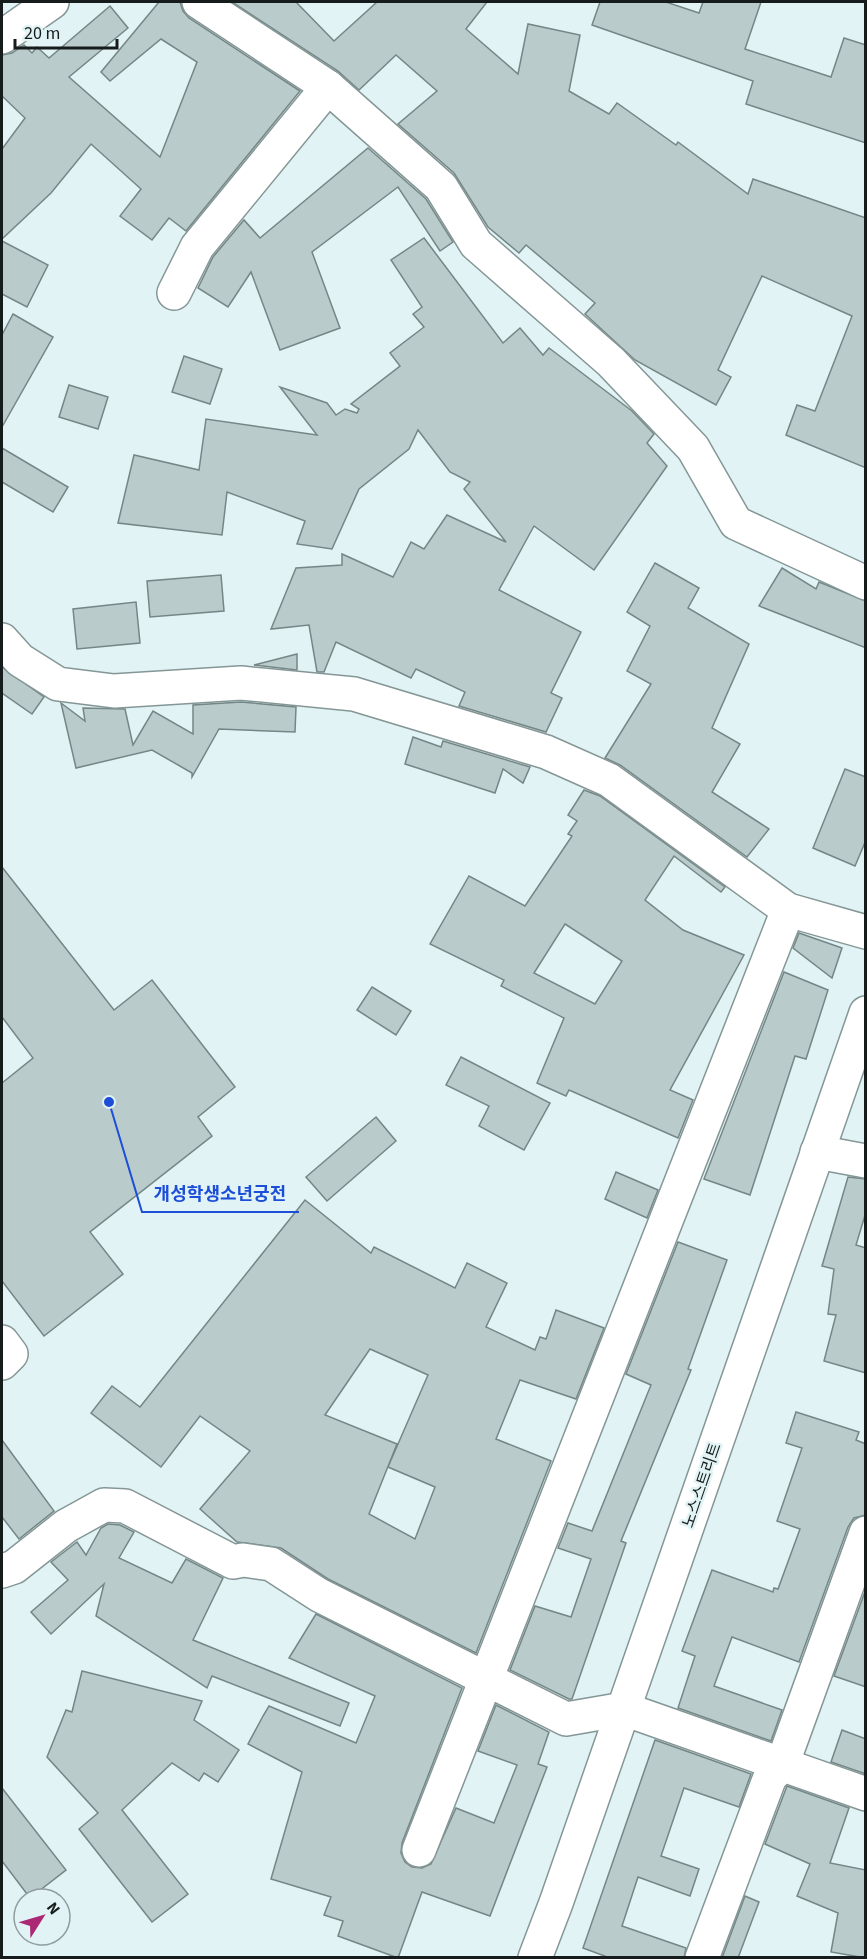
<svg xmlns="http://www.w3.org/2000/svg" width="867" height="1959" font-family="'Source Sans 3','Noto Sans KR',sans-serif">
<rect width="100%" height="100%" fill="#e1f3f4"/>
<g fill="#bacbcc" stroke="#758686" stroke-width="1.5" fill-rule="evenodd">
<polygon points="159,2 180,2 183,11 189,18 300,91 186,231 169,218 152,240 120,216 141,189 91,144 51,193 2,239 2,149 25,118 2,96 2,55 12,53 24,45 32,53 37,47 49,58 110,6 128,28 69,77 160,157 197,62 161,39 110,81 101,72"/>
<polygon points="232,2 296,2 334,41 377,2 487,2 466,29 518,74 528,24 580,35 569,91 609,114 617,103 676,145 678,142 748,194 753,179 866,218 866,468 786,435 797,405 815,411 852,316 762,276 718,370 731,377 716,405 635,360 585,314 595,303 526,245 519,253 488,227 454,173 398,124 437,91 396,55 359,90 338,71"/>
<polygon points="600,2 666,2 699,13 703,2 761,2 745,49 831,77 844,38 866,45 866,143 746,104 753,81 592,25"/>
<polygon points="368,148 426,199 453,242 440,251 398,187 312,252 340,328 280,350 251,272 228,307 198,288 213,257 244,220 260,238"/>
<polygon points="424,238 503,343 520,328 543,355 549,348 553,351 632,411 654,434 647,443 667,466 594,570 534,526 499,590 581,632 551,693 562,698 546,732 459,706 465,692 416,669 411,678 336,642 324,672 317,672 309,625 271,629 296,568 342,565 342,554 393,577 411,542 424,549 447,515 506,542 464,489 470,482 450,472 418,430 409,449 359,489 332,549 297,544 305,521 227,492 222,535 118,523 134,455 199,470 206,419 317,435 280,387 327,403 336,415 345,409 357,413 359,409 351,404 400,366 390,353 424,327 413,314 422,307 391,260"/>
<polygon points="2,241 48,265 27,307 2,294"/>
<polygon points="13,314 53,337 2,427 2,335"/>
<polygon points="184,356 222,369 210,404 172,392"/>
<polygon points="69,385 108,397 98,429 59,417"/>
<polygon points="2,448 68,487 53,512 2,482"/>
<polygon points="655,563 699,588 688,608 749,644 712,728 740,744 712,792 769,829 747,857 620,765 605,758 651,684 627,671 650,626 627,612"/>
<polygon points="782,568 816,589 819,582 866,601 866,648 759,606"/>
<polygon points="221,575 224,611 150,617 147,581"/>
<polygon points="136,602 140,643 77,649 73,609"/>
<polygon points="297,654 297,670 254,665"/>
<polygon points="2,667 44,697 32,714 2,693"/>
<polygon points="241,702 296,707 295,732 219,729 192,777 192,773 152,750 76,768 61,703 85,721 83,708 125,709 133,745 153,711 193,734 193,705"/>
<polygon points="413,737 441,747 443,741 530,767 523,783 503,769 495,793 405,764"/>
<polygon points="845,769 866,777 866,840 855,866 813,848"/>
<path d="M584 790 600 796 725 887 721 892 674 856 645 900 683 930 744 955 670 1090 693 1100 678 1138 569 1090 566 1096 537 1083 564 1018 501 986 504 980 430 944 469 876 525 906 572 836 568 834 577 821 568 815ZM565 924 622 961 595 1004 534 973Z"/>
<polygon points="2,867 114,1010 152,980 235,1087 198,1117 212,1136 90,1232 123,1274 44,1336 2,1281 2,1083 33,1058 2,1017"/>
<polygon points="799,933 842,948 832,978 793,948"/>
<polygon points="784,972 828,990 806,1059 795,1056 750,1195 704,1179"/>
<polygon points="372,987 411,1011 396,1035 357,1010"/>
<polygon points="461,1057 550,1103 524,1150 479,1126 489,1106 446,1085"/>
<polygon points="376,1117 396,1141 327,1201 306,1177"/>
<polygon points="616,1172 658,1190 647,1218 605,1199"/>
<polygon points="848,1177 866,1179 866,1212 856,1245 866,1248 866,1373 824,1361 836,1315 828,1314 834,1269 822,1266"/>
<path d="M305 1200 371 1253 374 1247 455 1288 467 1263 507 1283 486 1327 535 1350 540 1337 546 1339 556 1310 604 1328 576 1399 520 1380 496 1439 551 1461 476 1653 328 1579 281 1548 237 1542 200 1509 250 1451 200 1416 161 1467 91 1413 112 1386 140 1407ZM370 1349 428 1375 388 1467 435 1487 415 1539 369 1514 397 1444 325 1415Z"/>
<polygon points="678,1242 727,1260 688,1369 691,1370 621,1541 626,1543 572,1699 569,1699 510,1670 535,1606 571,1617 591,1559 558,1548 568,1523 592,1531 651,1385 626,1374"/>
<polygon points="796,1412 859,1432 856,1440 866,1444 866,1515 854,1518 848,1527 799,1662 732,1637 714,1686 782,1710 771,1741 678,1708 695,1656 682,1651 712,1570 773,1592 774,1588 778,1589 800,1529 777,1521 802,1448 786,1443"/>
<polygon points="2,1440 54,1511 19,1539 2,1517"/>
<polygon points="108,1524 120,1525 134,1532 119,1558 172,1583 186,1559 223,1578 193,1640 349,1703 340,1726 212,1676 207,1688 96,1616 104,1584 51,1634 31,1612 68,1580 51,1562 77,1542 86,1555 101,1528"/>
<polygon points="866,1589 866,1687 834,1676"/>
<polygon points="316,1614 462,1688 402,1843 401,1853 405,1862 412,1867 422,1868 431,1864 456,1808 494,1823 517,1765 478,1751 496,1705 549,1732 538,1764 547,1767 490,1916 422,1892 398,1958 338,1936 343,1921 324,1915 331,1897 271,1879 302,1772 248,1744 263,1716 269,1706 356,1743 375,1696 289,1658"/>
<polygon points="82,1671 202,1701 194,1720 239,1750 218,1782 204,1773 199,1781 172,1763 122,1810 188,1894 152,1922 79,1829 98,1813 47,1757 66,1710 72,1712"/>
<polygon points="842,1730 866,1739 866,1774 831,1762"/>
<polygon points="655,1740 751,1774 739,1807 684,1788 661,1856 699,1869 690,1896 638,1877 622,1926 686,1948 684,1958 610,1958 583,1948"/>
<polygon points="787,1786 849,1808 830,1863 866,1870 866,1958 831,1952 838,1913 797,1896 810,1864 765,1844"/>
<polygon points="2,1788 66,1870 30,1898 2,1861"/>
<polygon points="745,1896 759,1902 738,1958 722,1958"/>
</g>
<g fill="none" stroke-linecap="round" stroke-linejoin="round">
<g stroke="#859696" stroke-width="36">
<g id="street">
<polyline points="199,2 328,87 441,187 476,244 611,362 693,448 736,523 866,583"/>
<polyline points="2,37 52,2"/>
<polyline points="174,293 197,247 328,87"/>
<polyline points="2,640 20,660 58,684 114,691 241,683 354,694 546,752 609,780 788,910 866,932"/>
<polyline points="817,1152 866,1161"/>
<polyline points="2,1342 11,1354 2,1363"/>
<polyline points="2,1571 14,1567 66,1526 104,1505 125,1506 233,1562 243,1560 271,1564 319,1595 566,1719 624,1709 866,1794"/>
<polyline points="419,1850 788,910"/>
<polyline points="702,1958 770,1777 782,1765 866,1533"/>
</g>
</g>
<g stroke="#859696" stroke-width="36">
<polyline id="secondary" points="535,1958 556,1903 866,1013"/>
</g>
<use href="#street" stroke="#fff" stroke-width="33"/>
<use href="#secondary" stroke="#fff" stroke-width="33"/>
</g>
<g text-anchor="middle" stroke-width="5" stroke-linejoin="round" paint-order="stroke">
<g font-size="16" fill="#161c1c" stroke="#e1f3f4">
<text transform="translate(701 1485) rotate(-71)" y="6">노스스트리트</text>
</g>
</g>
<path fill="none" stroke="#1d4ed8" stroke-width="2" d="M109 1102L142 1212H299"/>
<circle fill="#1d4ed8" stroke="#e1f3f4" stroke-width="2" cx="109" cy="1102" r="6"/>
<g font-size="18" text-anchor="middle" font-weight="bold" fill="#1d4ed8" stroke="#e1f3f4" stroke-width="5" stroke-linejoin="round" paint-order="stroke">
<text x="220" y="1200">개성학생소년궁전</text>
</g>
<rect width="867" height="1959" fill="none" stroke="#161c1c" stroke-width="6"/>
<g transform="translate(42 1917) rotate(53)"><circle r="28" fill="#e1f3f4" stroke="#909d9e" stroke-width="1.5"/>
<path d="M0-4.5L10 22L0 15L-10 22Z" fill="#ab2874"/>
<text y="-9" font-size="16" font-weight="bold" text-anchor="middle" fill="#161c1c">N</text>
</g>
<path d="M15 39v9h102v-9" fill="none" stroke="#161c1c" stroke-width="3"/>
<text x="24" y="39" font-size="18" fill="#161c1c" stroke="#e1f3f4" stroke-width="4.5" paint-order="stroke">20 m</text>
</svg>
